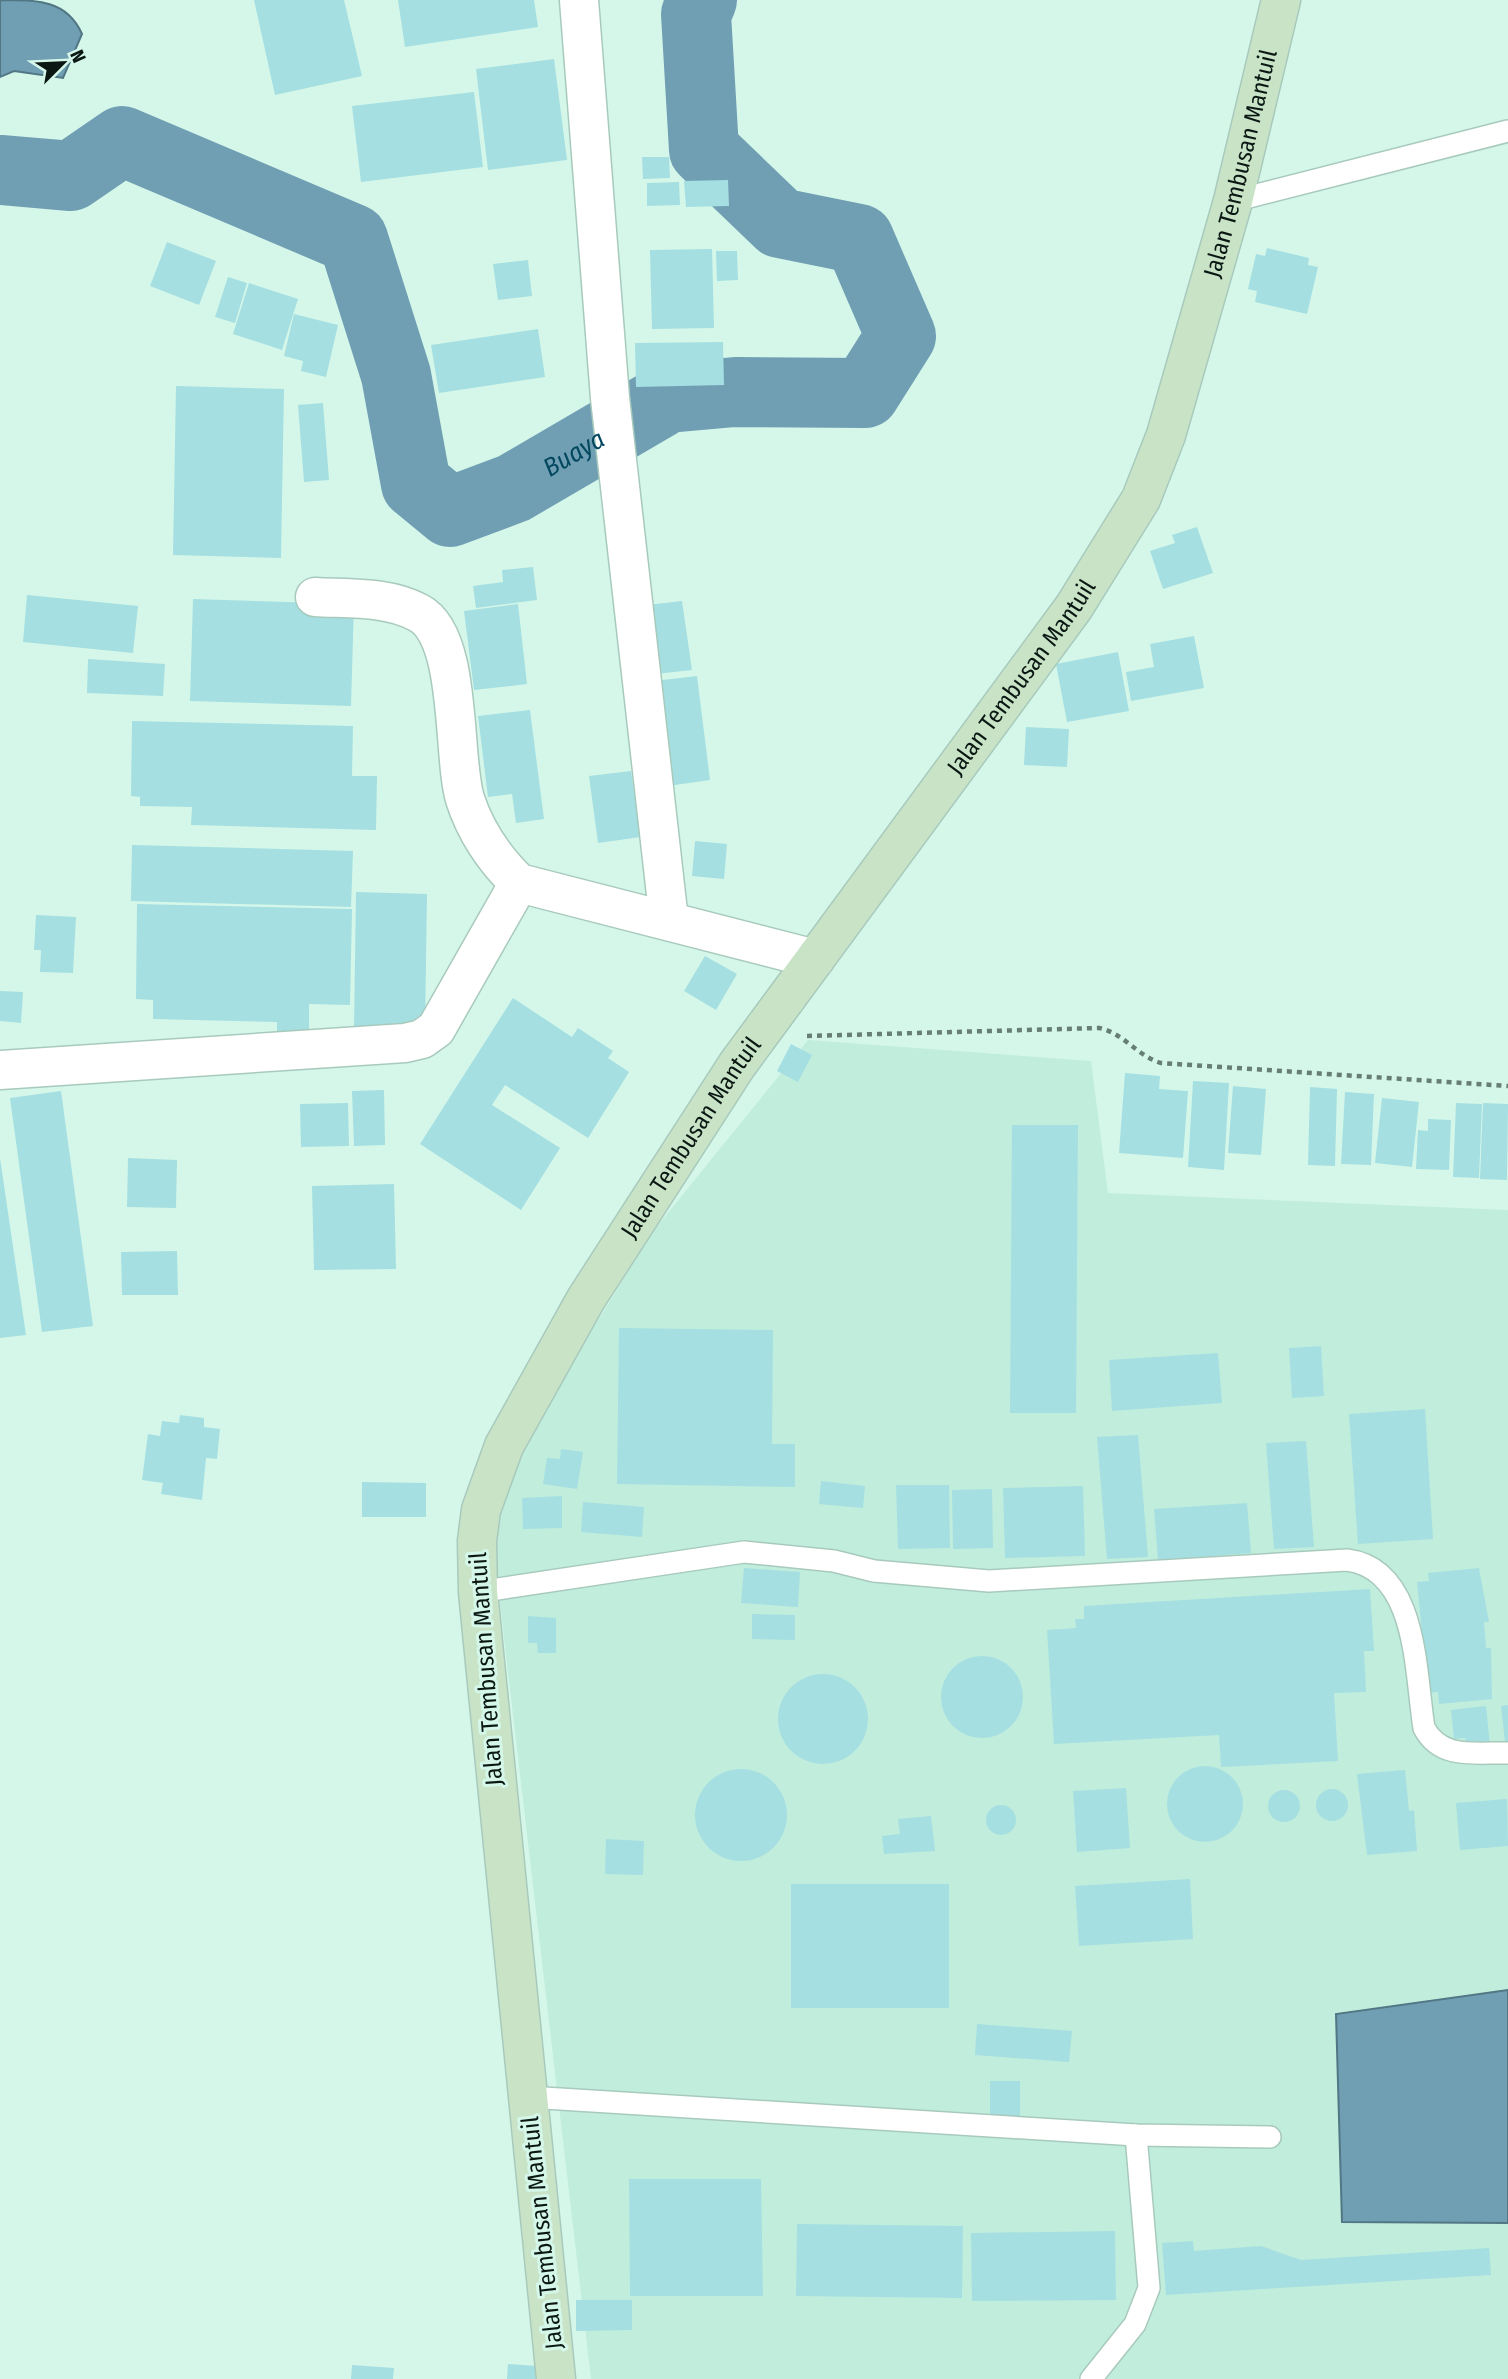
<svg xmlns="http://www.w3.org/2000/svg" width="1508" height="2379" font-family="'Fira Sans Condensed',sans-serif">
<rect width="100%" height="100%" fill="#d5f7ea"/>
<polygon fill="#c1eddd" points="808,1040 1091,1061 1108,1193 1508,1210 1508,2379 591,2379 495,1562 498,1520 509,1475 552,1394 654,1230"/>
<g fill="#709fb4" stroke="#517684" stroke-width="2">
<path d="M0 0C38 0 67 0 82 34L63 78 14 71 0 77Z"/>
<polygon points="1508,1990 1508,2223 1342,2222 1336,2014"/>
</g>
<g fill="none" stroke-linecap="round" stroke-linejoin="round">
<path stroke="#709fb4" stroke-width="70" id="s1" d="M0 170 71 176 122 141 353 239 396 375 416 484 450 512 514 488 668 398 735 392 865 393 901 336 859 239 780 223 704 150 696 14 702 0"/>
</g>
<g fill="#a5dfe1">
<polygon points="254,0 344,0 362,76 275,95"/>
<polygon points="398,0 534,0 538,27 405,47"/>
<polygon points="554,59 567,160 488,170 476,69"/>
<polygon points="474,92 483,167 361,182 352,106"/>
<polygon points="642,157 669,157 670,178 643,179"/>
<polygon points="728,180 729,206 686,207 684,181"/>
<polygon points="679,182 680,205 647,206 647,183"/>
<polygon points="167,242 216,261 199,305 150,286"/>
<polygon points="1267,248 1309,258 1308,265 1318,267 1307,314 1255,302 1257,291 1248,289 1256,254 1265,256"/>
<polygon points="712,249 714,328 652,329 650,250"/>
<polygon points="716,251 737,251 738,280 717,281"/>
<polygon points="528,260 532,296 498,300 493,264"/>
<polygon points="228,277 247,283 235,323 215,317"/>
<polygon points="249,283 298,299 282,350 233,334"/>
<polygon points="294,314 338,325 326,377 301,371 303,361 284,356"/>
<polygon points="538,329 545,377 439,393 431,345"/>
<polygon points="723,342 724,385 636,387 635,343"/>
<polygon points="176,386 284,389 281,558 173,555"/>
<polygon points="323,403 329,480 304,482 298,405"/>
<polygon points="1197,527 1213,573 1163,589 1150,551 1175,543 1172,535"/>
<polygon points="533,567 537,600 476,608 473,586 503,582 502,570"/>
<polygon points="27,595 138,606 133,653 23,642"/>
<polygon points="193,599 354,604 351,706 190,701"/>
<polygon points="682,601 692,670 656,674 647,605"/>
<polygon points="518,604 527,684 474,690 464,611"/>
<polygon points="1194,636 1204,688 1131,701 1126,672 1154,667 1150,644"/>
<polygon points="1118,652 1129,711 1067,722 1056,664"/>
<polygon points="88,659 165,664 163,696 87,693"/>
<polygon points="697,676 710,780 668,786 654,681"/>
<polygon points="530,710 544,819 516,823 512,794 488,797 478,716"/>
<polygon points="132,721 353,726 352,776 377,776 376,830 191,825 192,807 140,806 140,797 131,796"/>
<polygon points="1026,727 1069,729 1067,767 1024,765"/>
<polygon points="631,771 641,837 598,843 589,776"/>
<polygon points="695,841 727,844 724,879 692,876"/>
<polygon points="132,845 353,851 351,907 131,901"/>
<polygon points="356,892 427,894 425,1031 354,1029"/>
<polygon points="137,904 352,909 350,1005 309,1004 309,1031 277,1031 277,1022 153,1019 153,1000 136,999"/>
<polygon points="36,915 76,917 73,973 40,972 41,950 34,950"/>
<polygon points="705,956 737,974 716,1010 684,991"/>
<polygon points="0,991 23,992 21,1023 0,1021"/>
<polygon points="513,998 572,1037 578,1028 613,1051 608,1058 629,1072 588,1138 505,1085 492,1105 560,1148 521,1210 420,1144"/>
<polygon points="791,1044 812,1055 798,1082 777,1071"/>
<polygon points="1125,1073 1160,1076 1159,1089 1188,1091 1183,1158 1119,1153"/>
<polygon points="1193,1081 1229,1083 1224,1170 1188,1167"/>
<polygon points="1233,1086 1266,1089 1261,1155 1228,1153"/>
<polygon points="1310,1087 1337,1089 1335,1166 1308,1165"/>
<polygon points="384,1090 385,1145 354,1146 352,1091"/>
<polygon points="61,1091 93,1326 42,1332 10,1098"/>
<polygon points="1345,1092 1374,1094 1371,1165 1341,1164"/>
<polygon points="1382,1098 1419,1102 1412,1167 1375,1163"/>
<polygon points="348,1103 349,1146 301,1147 300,1104"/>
<polygon points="1456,1103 1482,1104 1479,1178 1453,1177"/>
<polygon points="1483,1103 1508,1104 1507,1180 1480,1179"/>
<polygon points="1428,1119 1451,1120 1449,1170 1416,1169 1418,1130 1428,1131"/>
<polygon points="1012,1125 1078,1125 1076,1413 1010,1413"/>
<polygon points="0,1158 26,1335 0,1338"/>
<polygon points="128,1158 177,1160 176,1208 127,1207"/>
<polygon points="394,1184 396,1269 314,1270 312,1186"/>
<polygon points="177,1251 178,1295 122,1295 121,1252"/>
<polygon points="619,1328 773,1330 772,1444 795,1444 795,1487 617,1484"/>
<polygon points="1321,1346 1324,1396 1292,1398 1289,1348"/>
<polygon points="1218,1353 1222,1403 1112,1411 1109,1360"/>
<polygon points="1425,1409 1433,1539 1358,1544 1349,1414"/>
<polygon points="180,1415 204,1418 204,1427 220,1429 217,1459 206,1458 202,1500 161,1494 163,1483 142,1480 148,1434 160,1436 162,1421 179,1423"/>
<polygon points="1138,1435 1148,1557 1107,1559 1097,1437"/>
<polygon points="1306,1441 1314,1547 1274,1549 1266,1443"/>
<polygon points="561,1449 583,1452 577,1489 543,1484 547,1458 560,1459"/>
<polygon points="821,1481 865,1486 863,1508 819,1504"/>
<polygon points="362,1482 426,1483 426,1517 362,1517"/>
<polygon points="896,1485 949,1485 950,1548 898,1549"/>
<polygon points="1083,1486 1085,1556 1005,1558 1003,1488"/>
<polygon points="992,1489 993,1548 953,1549 952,1490"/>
<polygon points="562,1496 562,1528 523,1529 522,1498"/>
<polygon points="583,1502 644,1507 642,1537 581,1532"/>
<polygon points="1247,1503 1251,1553 1158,1560 1154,1509"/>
<polygon points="744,1568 800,1572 798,1607 741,1603"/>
<polygon points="1479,1568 1489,1622 1484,1622 1486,1648 1491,1648 1492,1699 1439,1704 1438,1692 1428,1693 1417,1582 1429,1581 1428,1573"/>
<polygon points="1370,1589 1374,1651 1364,1651 1366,1692 1334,1693 1338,1761 1221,1767 1219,1735 1054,1744 1047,1630 1076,1628 1075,1619 1084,1619 1084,1606"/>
<polygon points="752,1614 795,1615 795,1640 752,1639"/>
<polygon points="528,1616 556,1618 556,1653 538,1653 537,1643 528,1643"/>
<circle cx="982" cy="1697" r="41"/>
<circle cx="823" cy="1719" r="45"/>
<polygon points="1508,1705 1508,1742 1505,1742 1501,1706"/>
<polygon points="1486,1706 1490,1746 1467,1748 1465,1738 1454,1739 1451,1710"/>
<circle cx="1205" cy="1804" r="38"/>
<circle cx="741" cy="1815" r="46"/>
<polygon points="1405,1770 1409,1811 1414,1810 1417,1851 1367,1855 1357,1774"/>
<polygon points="1126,1788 1130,1848 1077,1852 1073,1791"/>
<circle cx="1332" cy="1805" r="16"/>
<circle cx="1284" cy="1806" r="16"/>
<polygon points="1507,1799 1508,1846 1460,1850 1456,1803"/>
<circle cx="1001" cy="1820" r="15"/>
<polygon points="931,1816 935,1851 884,1854 882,1836 900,1834 898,1819"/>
<polygon points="606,1839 644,1841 643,1875 605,1874"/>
<polygon points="1190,1879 1193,1939 1079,1946 1075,1886"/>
<rect x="791" y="1884" width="158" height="124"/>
<polygon points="977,2024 1072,2031 1069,2062 975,2055"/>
<rect x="990" y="2081" width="30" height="35"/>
<polygon points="629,2179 761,2179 763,2296 630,2296"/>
<polygon points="797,2224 963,2226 962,2298 796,2296"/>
<polygon points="1115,2231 1116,2300 972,2301 971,2233"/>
<polygon points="1193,2241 1194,2251 1261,2246 1301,2260 1489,2248 1491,2275 1166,2295 1162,2243"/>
<polygon points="576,2300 632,2300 632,2330 576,2331"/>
<polygon points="508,2364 537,2366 536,2379 507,2379"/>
<polygon points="352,2365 394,2368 393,2379 351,2379"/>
</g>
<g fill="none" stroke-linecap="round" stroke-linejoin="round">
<g stroke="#a8cabd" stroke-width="24">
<g id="lane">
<polyline points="1233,201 1508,131"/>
<path d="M478 1592 744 1552 834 1561 874 1571 989 1581 1347 1560C1418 1569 1415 1672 1424 1728 1441 1760 1475 1752 1508 1753"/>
<polyline points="528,2097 1136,2135 1270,2137"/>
<polyline points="1091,2379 1135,2324 1149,2288 1136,2135"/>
</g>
</g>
<g stroke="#a8cabd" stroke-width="41">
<g id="street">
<polyline points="579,0 610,398 669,921"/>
<path d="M315 597C349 599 388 596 419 613 463 637 452 756 465 799 476 833 494 859 519 883L815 959"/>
<polyline points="0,1070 405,1043 422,1039 436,1029 519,883"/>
</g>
</g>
<g stroke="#a8cabd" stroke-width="41">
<g id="secondary">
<path id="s2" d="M556 2379 478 1592 477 1541 481 1510 504 1446 586 1299 737 1065 1074 607 1141 499 1166 435 1233 201 1281 0"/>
</g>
</g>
<path stroke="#677e76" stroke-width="4.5" stroke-dasharray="5 5" stroke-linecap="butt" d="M807 1036 1099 1028C1124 1033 1137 1056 1161 1063L1508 1086"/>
<use href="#lane" stroke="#fff" stroke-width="21"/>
<use href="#street" stroke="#fff" stroke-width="38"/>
<use href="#secondary" stroke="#c9e3c7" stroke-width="38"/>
</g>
<g text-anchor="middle" stroke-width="6" stroke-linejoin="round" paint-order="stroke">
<g font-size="24" fill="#0a1713" stroke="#d5f7ea">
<text dy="8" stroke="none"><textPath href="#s2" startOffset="2434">Jalan Tembusan Mantuil</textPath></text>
<text dy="8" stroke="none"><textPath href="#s2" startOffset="1869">Jalan Tembusan Mantuil</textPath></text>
<text dy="8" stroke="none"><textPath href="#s2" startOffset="1302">Jalan Tembusan Mantuil</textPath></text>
<text transform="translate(486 1669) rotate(-94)" y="8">Jalan Tembusan Mantuil</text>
<text transform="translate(542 2233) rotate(-96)" y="8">Jalan Tembusan Mantuil</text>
</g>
<g font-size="26" font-style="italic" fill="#03485e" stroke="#d5f7ea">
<text dy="9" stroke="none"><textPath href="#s1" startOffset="819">Buaya</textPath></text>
</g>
</g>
<g transform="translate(63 63) rotate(66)" stroke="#d5f7ea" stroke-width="5" paint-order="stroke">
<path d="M0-5L12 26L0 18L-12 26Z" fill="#0a1713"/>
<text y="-10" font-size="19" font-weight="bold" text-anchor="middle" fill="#0a1713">N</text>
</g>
</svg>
